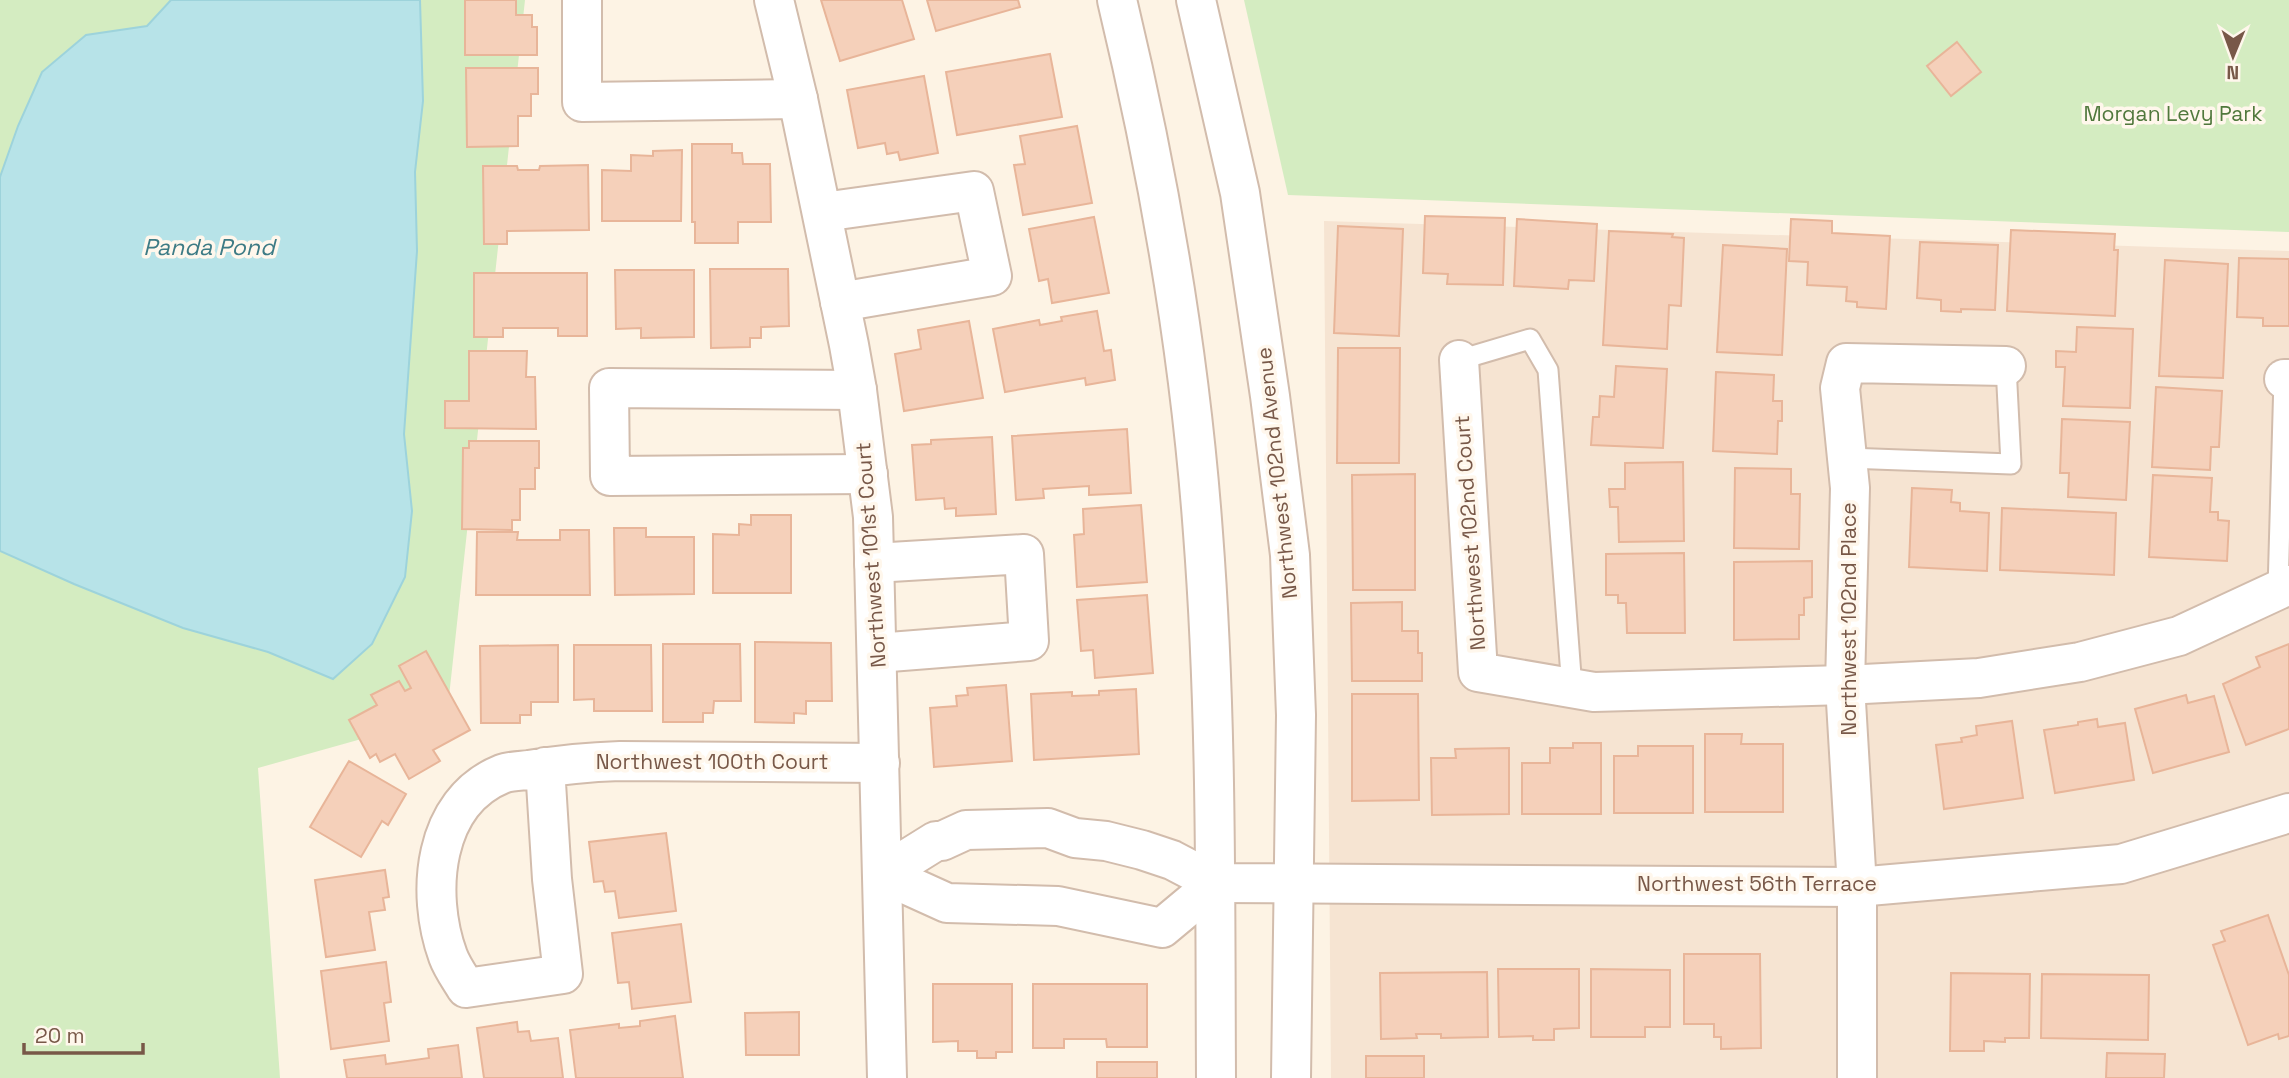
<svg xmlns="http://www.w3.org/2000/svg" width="2289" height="1078" font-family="'Space Grotesk',sans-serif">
<rect width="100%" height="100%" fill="#fdf3e4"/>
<polygon fill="#f6e4d2" points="1324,221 2289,251 2289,1078 1331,1078"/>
<g fill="#d4ecc1">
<polygon points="0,0 171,0 148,26 86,35 42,72 18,126 0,177"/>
<polygon points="420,0 525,0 447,715 258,768 280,1078 0,1078 0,551 74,584 183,628 268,652 333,679 405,577 412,511 404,434 417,251 415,172 423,101"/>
<polygon points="1244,0 2289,0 2289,232 1288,195"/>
</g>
<polygon fill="#b7e3e8" stroke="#9dd3db" stroke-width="2" points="171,0 420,0 423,101 415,172 417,251 404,434 412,511 405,577 372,644 333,679 268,652 183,628 74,584 0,551 0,177 18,126 42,72 86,35 147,26"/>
<g fill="#f5d0ba" stroke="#e8b599" stroke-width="2">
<polygon points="465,0 516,0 516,15 532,15 532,27 537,27 537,55 465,55"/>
<polygon points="821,0 902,0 914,39 840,61"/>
<polygon points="927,0 1018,0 1020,7 936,31"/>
<polygon points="1957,42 1981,72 1951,96 1927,66"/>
<polygon points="1050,54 1062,117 957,135 946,72"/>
<polygon points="466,68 538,68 538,94 531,94 531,116 518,116 518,146 467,147"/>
<polygon points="924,76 938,153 900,160 898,152 887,154 885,143 858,148 847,90"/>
<polygon points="1077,126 1092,203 1023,215 1014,165 1025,164 1020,136"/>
<polygon points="692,144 732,144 732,153 742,153 743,164 770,164 771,222 738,222 738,243 695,243 695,222 692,222"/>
<polygon points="682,150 681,221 602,221 602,170 631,171 631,155 653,156 653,151"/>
<polygon points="588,165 589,230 507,231 507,244 484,244 483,166 517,166 518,170 539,170 540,166"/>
<polygon points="1425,216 1505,218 1503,285 1447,284 1448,274 1423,273"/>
<polygon points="1094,217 1109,293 1052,303 1048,279 1039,281 1029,229"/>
<polygon points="1517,219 1597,224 1594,281 1569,280 1568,289 1514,286"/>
<polygon points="1791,219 1832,221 1832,233 1890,236 1886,309 1857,307 1857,302 1846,301 1847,287 1807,285 1808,262 1789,261"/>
<polygon points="1338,226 1403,229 1399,336 1334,333"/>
<polygon points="2011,230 2115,234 2114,250 2118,250 2115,316 2007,311"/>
<polygon points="1609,231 1673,234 1672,237 1684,238 1681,306 1669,305 1667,349 1603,345"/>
<polygon points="1920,242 1998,245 1995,310 1961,309 1961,312 1941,311 1941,300 1917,298"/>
<polygon points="1723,245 1787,249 1782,355 1717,352"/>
<polygon points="2239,258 2289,259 2289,326 2263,326 2263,318 2237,317"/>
<polygon points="2165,260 2228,264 2223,378 2159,376"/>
<polygon points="710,269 788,269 789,326 761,327 761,338 750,338 750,347 711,348"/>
<polygon points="615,270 694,270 694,337 641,338 641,328 616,329"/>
<polygon points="474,273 587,273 587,336 558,336 558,328 503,328 503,337 474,337"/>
<polygon points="1097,311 1104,351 1111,350 1115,380 1086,385 1085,378 1005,392 993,329 1039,320 1040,325 1062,321 1061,317"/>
<polygon points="969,321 983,398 904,411 895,354 921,349 918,330"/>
<polygon points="2077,327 2133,329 2130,408 2063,406 2065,367 2056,367 2056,351 2076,352"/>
<polygon points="1338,348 1400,348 1399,463 1337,463"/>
<polygon points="469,351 527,351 526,377 535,377 536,429 445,428 445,401 469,401"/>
<polygon points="1616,366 1667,369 1663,448 1591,445 1593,417 1599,417 1600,396 1614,397"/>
<polygon points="1716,372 1774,375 1773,401 1782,401 1782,421 1778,421 1777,454 1713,451"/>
<polygon points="2156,387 2222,391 2219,447 2211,447 2210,470 2152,467"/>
<polygon points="2062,419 2130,422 2126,500 2068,497 2069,473 2060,473"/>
<polygon points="1127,429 1131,493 1089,495 1089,486 1043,489 1044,498 1016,500 1012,436"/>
<polygon points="992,437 996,514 956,516 956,508 945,509 944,498 916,500 912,445 931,444 931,440"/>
<polygon points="469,441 539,441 539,468 535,468 535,489 520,489 520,520 512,520 512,530 462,529 463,448 469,448"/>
<polygon points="1683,462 1684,541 1619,542 1618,507 1610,507 1609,489 1625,489 1625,463"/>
<polygon points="1735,468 1791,469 1791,494 1800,494 1799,549 1734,548"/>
<polygon points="1415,474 1415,590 1353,590 1352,475"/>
<polygon points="2153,475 2212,478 2210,512 2218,512 2218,520 2229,521 2227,561 2149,557"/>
<polygon points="1912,488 1952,490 1951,502 1960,503 1960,511 1989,513 1987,571 1909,567"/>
<polygon points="1141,505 1147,582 1077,587 1074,535 1084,534 1083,509"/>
<polygon points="2002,508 2116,513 2114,575 2000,570"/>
<polygon points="751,515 791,515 791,593 713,593 713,534 739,535 739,524 751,525"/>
<polygon points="614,528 646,528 646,537 694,537 694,594 615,595"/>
<polygon points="560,530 589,530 590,595 476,595 477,532 518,532 517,540 560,540"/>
<polygon points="1684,553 1685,633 1627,633 1626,603 1618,603 1618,595 1606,595 1606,554"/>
<polygon points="1812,561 1812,597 1804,598 1804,615 1799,615 1799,639 1734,640 1734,562"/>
<polygon points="1147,595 1153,673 1095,678 1093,650 1081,651 1077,600"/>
<polygon points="1402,602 1402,631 1418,631 1418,653 1422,653 1422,681 1352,681 1351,603"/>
<polygon points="755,642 831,643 832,701 806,701 806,714 794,713 794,723 755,722"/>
<polygon points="663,644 740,644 741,701 714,701 713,713 703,713 703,722 663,722"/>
<polygon points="2289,644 2289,729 2246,745 2223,684 2260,667 2256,657"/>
<polygon points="558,645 558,702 531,702 531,715 520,715 520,723 481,723 480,646"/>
<polygon points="574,645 651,645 652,711 594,711 594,699 574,700"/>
<polygon points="426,651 470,730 433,750 440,761 409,779 395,754 380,762 376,754 370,758 349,720 377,705 371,695 399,681 405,691 411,688 399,666"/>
<polygon points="1006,685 1012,761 934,767 930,708 957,706 956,696 968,695 967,688"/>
<polygon points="1136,689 1139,754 1034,760 1031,694 1072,692 1072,696 1099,695 1099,691"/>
<polygon points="1352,694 1418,694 1419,800 1352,801"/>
<polygon points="2186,695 2188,703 2214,696 2229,752 2153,773 2135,709"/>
<polygon points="2097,719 2098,727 2125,723 2134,780 2055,793 2044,730 2078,725 2078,722"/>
<polygon points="2012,721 2023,798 1944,809 1936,745 1962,742 1961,738 1977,735 1976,726"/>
<polygon points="1705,734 1742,734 1741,744 1783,744 1783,812 1705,812"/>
<polygon points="1573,743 1601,743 1601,814 1522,814 1522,763 1550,763 1550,748 1573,748"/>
<polygon points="1638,746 1693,746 1693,813 1614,813 1614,756 1638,756"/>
<polygon points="1509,748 1509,814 1432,815 1431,758 1456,758 1455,749"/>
<polygon points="349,761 406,794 388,825 382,821 361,857 310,827"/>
<polygon points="666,833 676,911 619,918 615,891 605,892 603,881 594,882 589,842"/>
<polygon points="385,870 389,897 383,898 385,910 369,912 375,950 326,957 315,880"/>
<polygon points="2268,915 2289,975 2289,1036 2279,1039 2278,1034 2248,1045 2213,945 2225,941 2221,931"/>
<polygon points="681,924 691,1002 632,1009 629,982 618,983 612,933"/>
<polygon points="1684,954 1760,954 1761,1048 1721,1049 1721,1037 1714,1037 1714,1024 1684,1024"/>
<polygon points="386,962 391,1002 384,1003 389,1041 331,1049 321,971"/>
<polygon points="1498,969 1579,969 1579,1028 1554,1029 1554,1040 1533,1040 1533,1036 1499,1037"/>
<polygon points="1591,969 1670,970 1670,1027 1645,1027 1645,1037 1591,1037"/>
<polygon points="1487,972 1488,1037 1441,1038 1441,1034 1416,1034 1417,1038 1381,1039 1380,973"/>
<polygon points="1951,973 2030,974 2029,1038 2005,1038 2005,1042 1984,1041 1984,1051 1950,1051"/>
<polygon points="2042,974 2149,975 2148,1040 2041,1038"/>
<polygon points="933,984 1012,984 1012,1052 996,1052 996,1058 977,1058 977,1051 958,1051 958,1041 933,1042"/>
<polygon points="1033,984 1147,984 1147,1047 1107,1047 1106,1039 1064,1039 1064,1048 1033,1048"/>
<polygon points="799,1012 799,1055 746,1055 745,1013"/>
<polygon points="675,1016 683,1078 576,1078 570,1030 619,1024 619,1028 640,1026 640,1021"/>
<polygon points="517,1022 518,1032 529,1031 531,1041 558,1038 563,1078 484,1078 477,1028"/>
<polygon points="458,1045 462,1078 347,1078 344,1060 385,1055 386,1064 429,1058 428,1049"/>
<polygon points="2107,1053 2165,1054 2164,1078 2106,1078"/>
<rect x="1366" y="1056" width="58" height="22"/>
<rect x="1097" y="1062" width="60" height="16"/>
</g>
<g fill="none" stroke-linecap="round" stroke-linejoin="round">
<g stroke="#d2bcac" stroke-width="23">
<g id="service">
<polyline points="1459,360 1530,339 1548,370 1572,689"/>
<polyline points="1847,458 2011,464 2006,366"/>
<polyline points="2278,590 2284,379"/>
</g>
</g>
<g stroke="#d2bcac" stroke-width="42">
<g id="minor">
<polyline points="582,0 582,102 798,99"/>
<polyline points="774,0 798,99 849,345 857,390 873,517 887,1078"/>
<polyline points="823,212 974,191 992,276 840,302"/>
<polyline points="1459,360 1478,672 1594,692 1845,685 1979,678 2080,662 2179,636 2289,585"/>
<polyline points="2284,379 2289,379"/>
<polyline points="857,390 609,388 610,476 868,474"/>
<polyline points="874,563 1024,554 1029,641 877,653"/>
<path d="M545 767 552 879 563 974 466 988C460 978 452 967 448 956 425 893 433 802 502 774 510 771 520 771 529 770 559 765 589 762 620 761L880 763"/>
<polyline points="883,874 936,841 942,841 966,830 1048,828 1075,838 1106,841 1142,850 1172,860 1216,883 1857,887 2121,864 2289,813"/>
<polyline points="883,874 947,903 1058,906 1162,928 1216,883"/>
<polyline points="1857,1078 1857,887 1845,685 1850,488 1840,388 1846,363 2006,366"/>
</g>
</g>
<g stroke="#d2bcac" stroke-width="42">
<g id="tertiary">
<path d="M1117 0C1159 175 1190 353 1203 533 1217 714 1215 896 1216 1078"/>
<polyline points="1196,0 1240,193 1270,396 1290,555 1296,715 1291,1078"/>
</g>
</g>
<use href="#service" stroke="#fff" stroke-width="19"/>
<use href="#minor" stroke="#fff" stroke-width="38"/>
<use href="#tertiary" stroke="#fff" stroke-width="38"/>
</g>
<g text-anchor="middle" stroke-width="7" stroke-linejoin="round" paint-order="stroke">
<g font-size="21" fill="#50783c" stroke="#fff7ec">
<text x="2173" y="121">Morgan Levy Park</text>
</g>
<g font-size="21" fill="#785848" stroke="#fff7ec">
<text transform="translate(1277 473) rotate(-96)" y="7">Northwest 102nd Avenue</text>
<text transform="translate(1470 533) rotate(-94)" y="7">Northwest 102nd Court</text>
<text transform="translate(871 555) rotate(-94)" y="7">Northwest 101st Court</text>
<text transform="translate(1849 619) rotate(-90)" y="7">Northwest 102nd Place</text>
<text x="712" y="769">Northwest 100th Court</text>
<text x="1757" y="891">Northwest 56th Terrace</text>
</g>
<g font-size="23" font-style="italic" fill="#3d7b85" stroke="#fff7ec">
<text x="209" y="255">Panda Pond</text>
</g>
</g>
<g transform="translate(2233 56) rotate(181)" stroke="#fff7ec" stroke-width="5" paint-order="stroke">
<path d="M0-5L12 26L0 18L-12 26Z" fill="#785848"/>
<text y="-10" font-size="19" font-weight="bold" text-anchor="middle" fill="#785848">N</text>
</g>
<path d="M24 1043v10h119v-10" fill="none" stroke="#785848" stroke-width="3.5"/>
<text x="35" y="1043" font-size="21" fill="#785848" stroke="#fff7ec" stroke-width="5" paint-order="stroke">20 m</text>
</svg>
